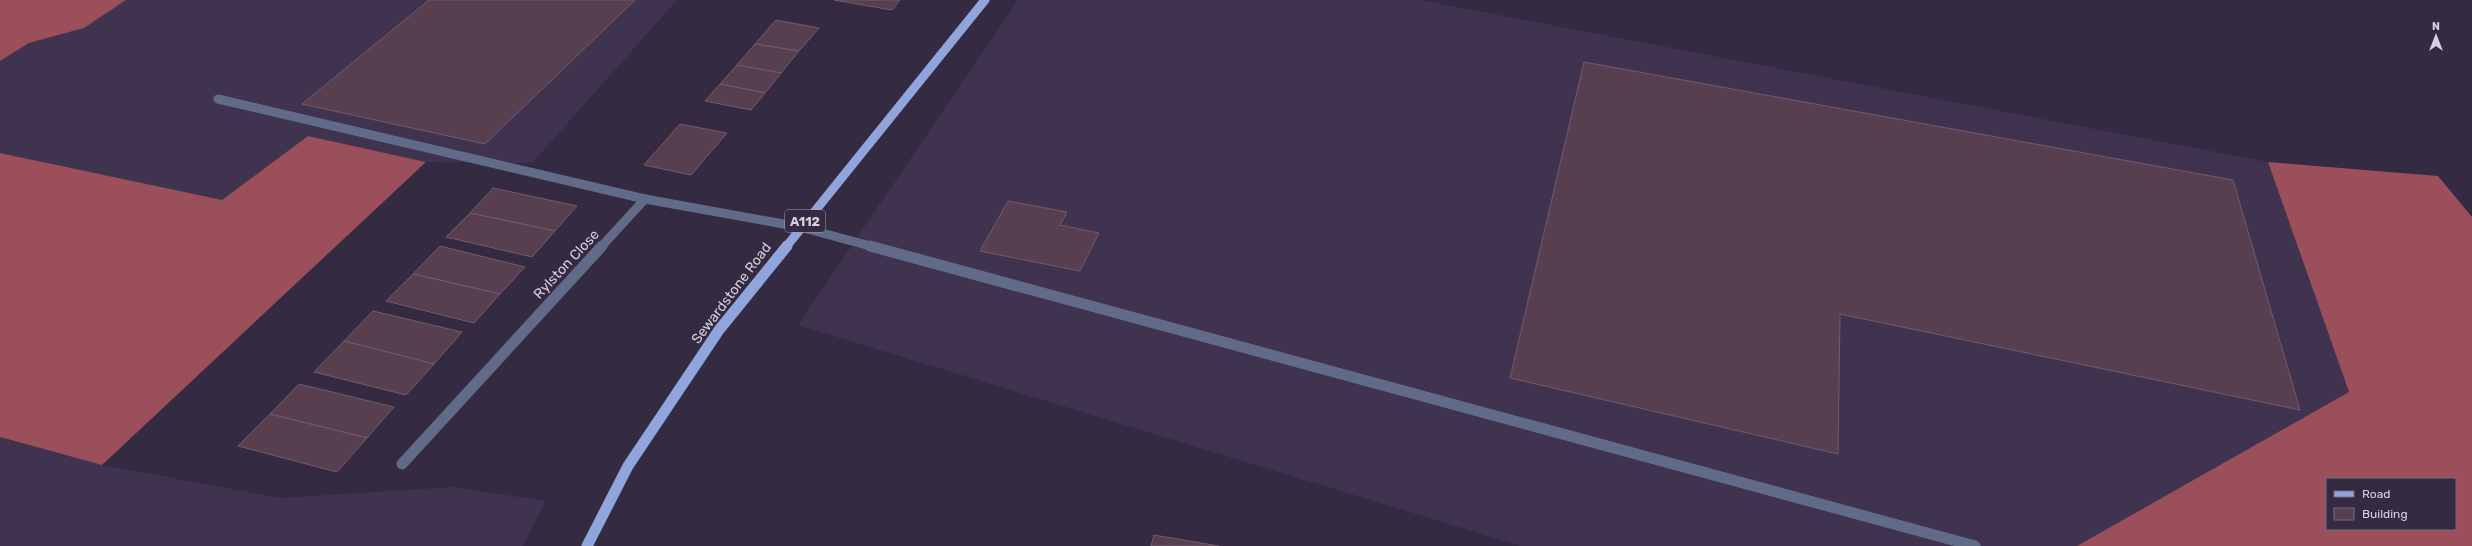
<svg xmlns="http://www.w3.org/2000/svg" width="2472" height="546" font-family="Rubik,sans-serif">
<rect width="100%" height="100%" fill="#342b42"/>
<g fill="#3f3350">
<polygon points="126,0 677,0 532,163 426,162 308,136 222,201 0,153 0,61 29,43 84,28"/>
<polygon points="1018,0 1420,0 2268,162 2349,392 2160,546 1521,546 798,325"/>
<polygon points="0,437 102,465 281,498 452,487 546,501 523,546 0,546"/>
</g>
<g fill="#9a4f5a" fill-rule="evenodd">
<polygon points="0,0 126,0 84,28 29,43 0,61"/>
<polygon points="308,136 426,162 102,465 0,437 0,153 222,200"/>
<path d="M2268 162 2438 176 2472 217V546H2077L2349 392ZM2327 479H2455V529H2327Z"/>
</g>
<g fill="#573f50" stroke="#745a6c">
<polygon points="429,0 635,0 485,144 302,104"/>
<polygon points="834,0 900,0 892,10"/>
<polygon points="776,20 819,28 799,51 755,44"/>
<polygon points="755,44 799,51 781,73 737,65"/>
<polygon points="1584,62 2233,180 2300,410 1840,314 1838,454 1510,378"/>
<polygon points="737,65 781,73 765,93 720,84"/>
<polygon points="720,84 765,93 751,110 705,101"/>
<polygon points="680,124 727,133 691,175 644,165"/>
<polygon points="493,188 577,206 555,231 470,213"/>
<polygon points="1008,201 1067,212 1060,225 1099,233 1080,271 980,251"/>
<polygon points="470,213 555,231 532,257 446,237"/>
<polygon points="440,246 525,267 500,294 413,274"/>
<polygon points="413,274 500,294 474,323 386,301"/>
<polygon points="373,311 462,332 434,364 344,341"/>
<polygon points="344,341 434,364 406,395 314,372"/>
<polygon points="299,384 394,407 367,438 270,414"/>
<polygon points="270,414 367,438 337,472 238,446"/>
<polygon points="1154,535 1219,546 1151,546"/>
</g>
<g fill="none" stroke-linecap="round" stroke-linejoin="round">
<g stroke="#616b87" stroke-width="9">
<polyline points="218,99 645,199"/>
<polyline points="601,247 645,199 800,227 874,247"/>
</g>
<g stroke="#616b87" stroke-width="11">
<polyline points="870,246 1975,546"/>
<polyline points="402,464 602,246"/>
</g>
<polyline stroke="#91a5dd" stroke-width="9" points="786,247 985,0"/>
<polyline stroke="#91a5dd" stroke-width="11" points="587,546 628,466 719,330 787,246"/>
</g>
<g text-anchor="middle" stroke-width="3" stroke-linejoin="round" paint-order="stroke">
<rect fill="#342b42" stroke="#a59eb0" stroke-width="1" x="785" y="210" width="40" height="22" rx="3"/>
<g font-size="13" font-weight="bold" fill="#d6d0df">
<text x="805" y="226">A112</text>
</g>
<g font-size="14" fill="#d6d0df" stroke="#342b42">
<text transform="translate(566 264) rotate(-47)" y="5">Rylston Close</text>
<text transform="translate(731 293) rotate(-53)" y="5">Sewardstone Road</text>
</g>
</g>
<rect x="2326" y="478" width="130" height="52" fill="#342b42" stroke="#756d81"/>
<rect x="2334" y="491" width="20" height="6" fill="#91a5dd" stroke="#756d81"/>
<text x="2362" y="498" font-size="12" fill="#d6d0df">Road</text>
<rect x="2334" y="508" width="20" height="12" fill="#573f50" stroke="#756d81"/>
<text x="2362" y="518" font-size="12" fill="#d6d0df">Building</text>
<g transform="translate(2436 36)" stroke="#342b42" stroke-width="3" paint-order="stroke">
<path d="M0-3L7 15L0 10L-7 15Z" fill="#d6d0df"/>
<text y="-6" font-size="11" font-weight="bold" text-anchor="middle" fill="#d6d0df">N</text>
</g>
</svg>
